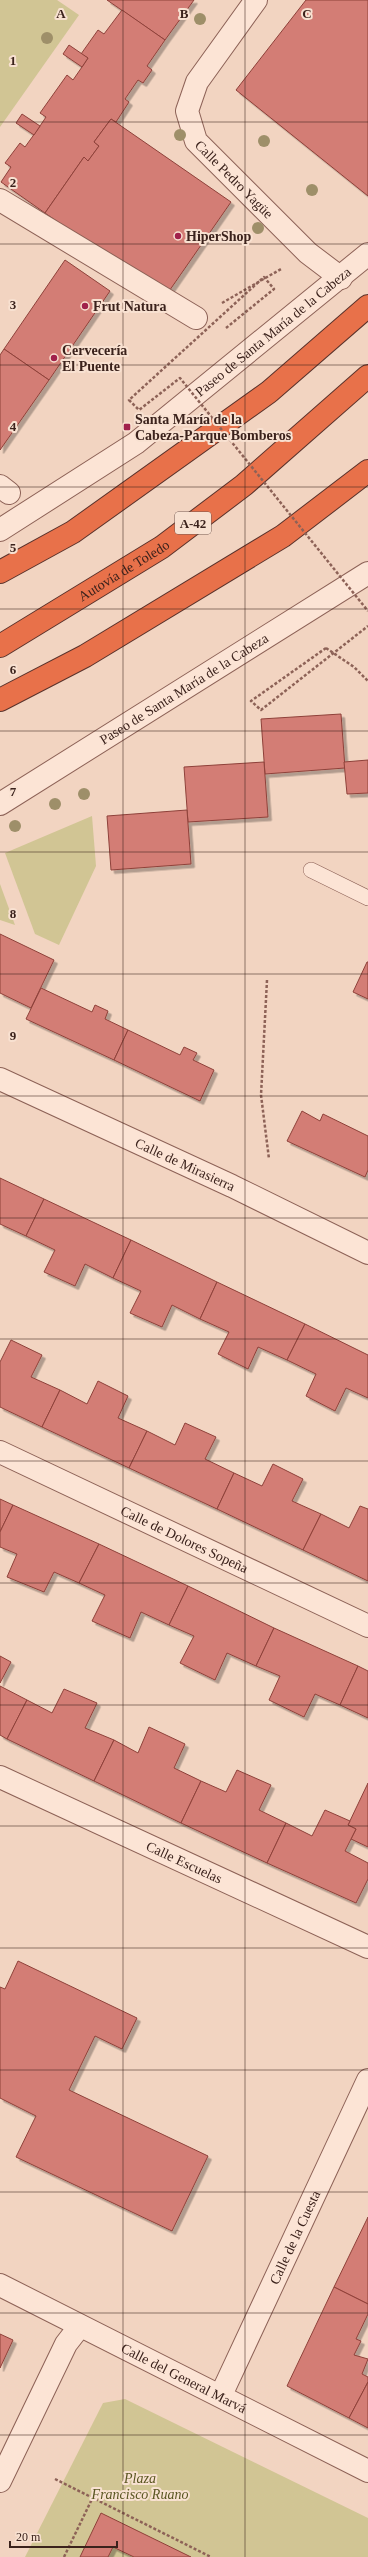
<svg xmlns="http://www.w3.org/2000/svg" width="368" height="2557" font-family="'Times New Roman',serif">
<defs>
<filter id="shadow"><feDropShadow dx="3.5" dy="3.5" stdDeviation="0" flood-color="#0004"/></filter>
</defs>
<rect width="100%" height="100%" fill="#f2d4c1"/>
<g fill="#d1c594">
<polygon points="0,0 57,0 79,15 0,127"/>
<polygon points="92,816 96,866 59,945 35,934 5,853"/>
<polygon points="0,884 15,925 0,920"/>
<polygon points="125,2399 368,2518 368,2557 25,2557 103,2403"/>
</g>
<g fill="#d37d74" stroke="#8e413a" filter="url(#shadow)">
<polygon points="107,0 194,0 165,40"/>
<polygon points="306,0 368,0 368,196 236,90"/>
<polygon points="122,10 165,40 147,66 152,70 143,83 138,80 125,99 129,102 116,122 111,119 94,142 99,146 88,161 84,157 45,213 1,182 11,167 5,163 20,143 25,147 38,129 46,117 40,113 67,75 73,80 82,67 88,58 81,54 98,30 104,34"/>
<polygon points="69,45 88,58 82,67 63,54"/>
<polygon points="22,114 40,126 34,135 16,123"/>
<polygon points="111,119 231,202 165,297 45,213 84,157 88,161 99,146 94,142"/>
<polygon points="65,260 110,291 49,380 4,349"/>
<polygon points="4,349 49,380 0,450 0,355"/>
<polygon points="341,714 345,768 265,774 261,719"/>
<polygon points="368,760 368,793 347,794 344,762"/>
<polygon points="264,762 268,817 188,822 184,767"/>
<polygon points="187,810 191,864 111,870 107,816"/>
<polygon points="0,934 54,960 31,1008 0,993"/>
<polygon points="367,962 368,962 368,999 353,992"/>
<polygon points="41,988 92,1012 95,1005 108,1011 105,1019 128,1030 114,1060 26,1019"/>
<polygon points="128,1030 180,1055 184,1047 197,1053 193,1060 214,1070 200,1101 114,1060"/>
<polygon points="302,1111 320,1121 323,1114 368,1136 368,1170 365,1177 287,1141"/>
<polygon points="0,1178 44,1199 26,1236 0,1224"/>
<polygon points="44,1199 131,1240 113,1278 85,1264 75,1286 44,1272 55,1250 26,1236"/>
<polygon points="131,1240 217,1282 200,1319 172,1305 162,1327 130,1313 141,1291 113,1278"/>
<polygon points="217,1282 305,1324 287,1360 258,1347 248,1369 218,1354 229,1332 200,1319"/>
<polygon points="305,1324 368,1355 368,1398 346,1388 335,1411 306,1396 316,1374 287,1360"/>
<polygon points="11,1340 42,1355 31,1377 60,1390 42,1427 0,1407 0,1362"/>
<polygon points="98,1381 128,1396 118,1418 147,1431 129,1468 42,1427 60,1390 87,1404"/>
<polygon points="185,1423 216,1437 205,1459 234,1473 217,1509 129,1468 147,1431 175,1445"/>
<polygon points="273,1464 303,1479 292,1501 321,1514 303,1550 217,1509 234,1473 262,1486"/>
<polygon points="0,1499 13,1505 0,1532"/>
<polygon points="13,1505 99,1544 79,1583 54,1572 44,1592 7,1577 17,1554 0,1547 0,1532"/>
<polygon points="360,1506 368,1509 368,1581 303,1550 321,1514 349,1528"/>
<polygon points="99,1544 188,1586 169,1625 141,1612 130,1638 92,1621 105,1595 79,1583"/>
<polygon points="188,1586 274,1628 256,1666 227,1653 215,1680 180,1663 194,1636 169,1625"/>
<polygon points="274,1628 358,1666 340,1705 315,1694 304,1717 269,1700 280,1676 256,1666"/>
<polygon points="0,1656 11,1662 0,1683"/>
<polygon points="358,1666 368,1671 368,1718 340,1705"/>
<polygon points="0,1686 27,1700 7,1739 0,1735"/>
<polygon points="64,1689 97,1703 85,1728 114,1740 94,1781 7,1739 27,1700 52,1713"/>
<polygon points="149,1727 185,1744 174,1768 201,1781 181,1823 94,1781 114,1740 138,1753"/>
<polygon points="237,1770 271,1785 259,1810 286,1823 267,1863 181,1823 201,1781 226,1792"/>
<polygon points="368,1783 368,1847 351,1839 356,1829 348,1825"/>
<polygon points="325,1810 350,1821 348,1825 356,1829 345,1851 368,1863 368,1879 356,1903 267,1863 286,1823 312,1836"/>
<polygon points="18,1961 137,2018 122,2049 95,2036 69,2090 208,2156 172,2231 16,2157 36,2116 0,2098 0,1987 5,1989"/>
<polygon points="368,2217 368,2304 334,2287"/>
<polygon points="334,2287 368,2304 368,2314 356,2339 361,2341 354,2355 368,2359 362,2374 368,2377 368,2382 349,2418 287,2386"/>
<polygon points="0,2334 13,2340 0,2368"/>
<polygon points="368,2382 368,2428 349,2418"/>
<polygon points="101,2513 191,2557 134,2557 113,2547 108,2557 80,2557"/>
</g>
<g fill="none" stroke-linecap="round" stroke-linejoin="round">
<g stroke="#8d6257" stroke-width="16">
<polyline id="lane" points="311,870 368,898"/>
</g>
<g stroke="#8d6257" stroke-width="24">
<g id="street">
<path id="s1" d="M256 0 197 82 187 111 196 141 308 253 341 278"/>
<polyline points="0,200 196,318"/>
<polyline points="0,486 9,493"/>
<path id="s2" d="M0 530 136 443 368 254"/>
<path id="s3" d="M0 804 368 573"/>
<path id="s4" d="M0 1079 232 1186 368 1253"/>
<path id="s5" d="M0 1452 368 1626"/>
<path id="s6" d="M0 1777 368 1947"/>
<path id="s7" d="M0 2285 368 2471"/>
<path id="s8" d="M221 2395 368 2080"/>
<polyline points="0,2481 66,2344 80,2326"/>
</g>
</g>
<g stroke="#5a322b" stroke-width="24">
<g id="highway">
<polyline points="0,572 73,532 269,392 368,306"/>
<path id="s9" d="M0 646 162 547 244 485 368 376"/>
<polyline points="0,700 85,656 283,536 368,471"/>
</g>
</g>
<g stroke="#8d6257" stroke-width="2.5" stroke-dasharray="3 2" stroke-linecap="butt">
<polyline points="222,303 281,269"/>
<polyline points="326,648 354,667 368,681"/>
<polyline points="267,980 261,1095 269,1159"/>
<polyline points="55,2479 211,2557"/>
<polyline points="64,2557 92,2499"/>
</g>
<use href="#lane" stroke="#fce4d5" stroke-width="15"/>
<use href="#street" stroke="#fce4d5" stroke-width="22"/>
<use href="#highway" stroke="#e8714a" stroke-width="22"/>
<g stroke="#8d6257" stroke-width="2.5" stroke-dasharray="3 2" stroke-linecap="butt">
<polyline points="226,328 274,289 264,277 129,400 139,410 180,378 368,611"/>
<polyline points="326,648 251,701 261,710 368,626"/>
</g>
</g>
<g fill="#9e8f69">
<circle cx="200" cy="19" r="6"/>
<circle cx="47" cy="38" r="6"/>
<circle cx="180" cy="135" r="6"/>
<circle cx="264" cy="141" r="6"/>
<circle cx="312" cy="190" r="6"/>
<circle cx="258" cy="228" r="6"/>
<circle cx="84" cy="794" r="6"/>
<circle cx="55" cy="804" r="6"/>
<circle cx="15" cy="826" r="6"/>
</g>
<path fill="none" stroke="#3b221c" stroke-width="1" stroke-opacity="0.55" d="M123 0V2557M245 0V2557M0 122H368M0 244H368M0 365H368M0 487H368M0 609H368M0 731H368M0 852H368M0 974H368M0 1096H368M0 1218H368M0 1339H368M0 1461H368M0 1583H368M0 1705H368M0 1826H368M0 1948H368M0 2070H368M0 2192H368M0 2313H368M0 2435H368"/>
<g fill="#a1214b" stroke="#f8e1d1" stroke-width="1.5">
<circle cx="178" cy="236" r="4"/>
<circle cx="85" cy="306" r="4"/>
<circle cx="54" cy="358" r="4"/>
<rect x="123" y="423" width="8" height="8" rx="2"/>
</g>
<g text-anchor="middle" stroke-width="4" stroke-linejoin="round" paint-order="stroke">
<rect fill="#f8e1d1" stroke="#745b52" stroke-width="1" x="175" y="512" width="36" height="22" rx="3"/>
<g font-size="13" font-weight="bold" fill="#3b221c">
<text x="193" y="528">A-42</text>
</g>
<g font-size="14" fill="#3b221c" stroke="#f8e1d1">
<text dy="5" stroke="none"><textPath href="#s1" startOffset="217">Calle Pedro Yagüe</textPath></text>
<text dy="5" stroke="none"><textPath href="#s2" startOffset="338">Paseo de Santa María de la Cabeza</textPath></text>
<text dy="5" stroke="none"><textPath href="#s9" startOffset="145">Autovía de Toledo</textPath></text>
<text dy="5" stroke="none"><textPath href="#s3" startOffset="217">Paseo de Santa María de la Cabeza</textPath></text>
<text dy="5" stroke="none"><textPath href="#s4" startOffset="204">Calle de Mirasierra</textPath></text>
<text dy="5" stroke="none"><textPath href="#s5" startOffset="204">Calle de Dolores Sopeña</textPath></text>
<text dy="5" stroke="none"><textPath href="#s6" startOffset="203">Calle Escuelas</textPath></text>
<text dy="5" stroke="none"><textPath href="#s8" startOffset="174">Calle de la Cuesta</textPath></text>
<text dy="5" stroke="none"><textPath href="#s7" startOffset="206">Calle del General Marvá</textPath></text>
</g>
<g font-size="14" font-weight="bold" fill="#3b221c" stroke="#f8e1d1" text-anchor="start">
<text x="186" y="241">HiperShop</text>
<text x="93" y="311">Frut Natura</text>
<text x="62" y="355">Cervecería<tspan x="62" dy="16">El Puente</tspan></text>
<text x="135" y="424">Santa María de la<tspan x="135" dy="16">Cabeza-Parque Bomberos</tspan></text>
</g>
<g font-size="14" font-style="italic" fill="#5a5621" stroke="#f8e1d1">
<text x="140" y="2483">Plaza<tspan x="140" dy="16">Francisco Ruano</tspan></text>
</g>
</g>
<g font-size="13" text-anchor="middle" font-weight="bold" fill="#3b221c" stroke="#f8e1d1" stroke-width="4" stroke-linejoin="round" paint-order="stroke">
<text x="61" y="18">A</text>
<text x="184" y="18">B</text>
<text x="307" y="18">C</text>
<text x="13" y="65">1</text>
<text x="13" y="187">2</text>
<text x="13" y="309">3</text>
<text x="13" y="431">4</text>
<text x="13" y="552">5</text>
<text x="13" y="674">6</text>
<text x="13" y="796">7</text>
<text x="13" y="918">8</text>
<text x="13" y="1040">9</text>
</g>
<path d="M10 2541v6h107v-6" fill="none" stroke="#3b221c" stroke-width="2"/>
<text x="16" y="2541" font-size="12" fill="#3b221c" stroke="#f8e1d1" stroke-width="3" paint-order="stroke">20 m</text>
</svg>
